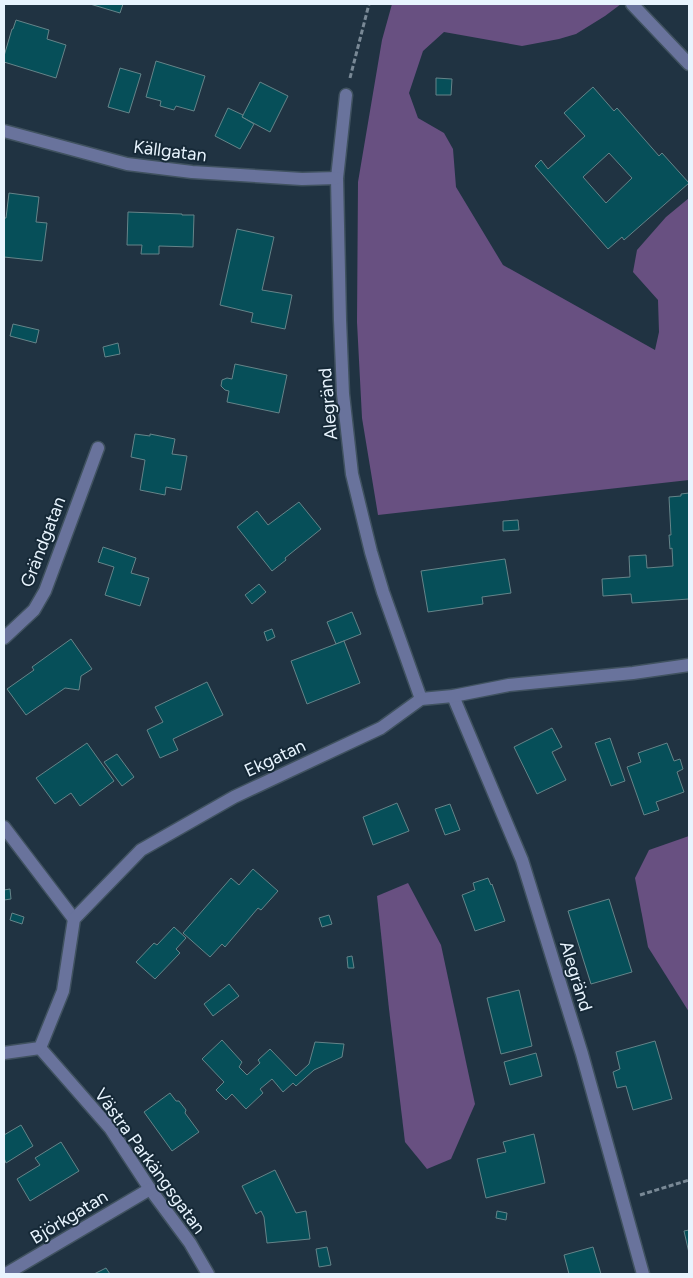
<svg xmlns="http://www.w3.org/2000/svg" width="693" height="1278" font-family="Figtree,sans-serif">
<rect width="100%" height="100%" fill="#203342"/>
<g fill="#685081">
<polygon points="392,4 621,4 605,16 576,34 559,39 522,46 444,32 423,51 409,93 418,118 444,133 453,149 456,187 503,265 655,350 659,332 658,300 633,272 637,250 666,217 689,198 689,480 378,515 362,418 357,322 358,182 382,40"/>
<polygon points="689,836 689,1012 648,947 635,878 649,850"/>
<polygon points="408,883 441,945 475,1104 451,1159 427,1169 405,1142 389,1009 377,896"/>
</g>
<g fill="#064f59" stroke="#658489" fill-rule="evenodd">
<polygon points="90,4 123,4 120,13"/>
<polygon points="16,20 49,30 47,39 66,45 56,78 4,62 4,56 12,29 13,29"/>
<polygon points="156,61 205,76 194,111 176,106 174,110 160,106 161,101 146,97"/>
<polygon points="120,68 141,74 129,113 108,107"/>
<polygon points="436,78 452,79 451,95 436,95"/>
<polygon points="260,82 288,96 270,132 242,117"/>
<path d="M593 87 614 111 617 108 659 156 662 153 689 183 624 240 622 237 608 249 535 166 541 160 548 169 585 136 564 113ZM609 153 632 178 606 203 583 177Z"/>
<polygon points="228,108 243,115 242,117 254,124 240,149 215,136"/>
<polygon points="9,193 39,197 36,222 47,223 42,261 4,257 4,218 6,218"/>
<polygon points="128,212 182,214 182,215 194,215 193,247 159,246 159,254 141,254 142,245 127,245"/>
<polygon points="237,229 274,237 262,290 292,295 285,329 251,322 253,313 220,305"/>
<polygon points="13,324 39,330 36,343 10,336"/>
<polygon points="118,343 120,354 105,357 103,347"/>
<polygon points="235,364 287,375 279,413 227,402 229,391 225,390 221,386 222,380 227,378 232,379"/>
<polygon points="135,434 150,436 150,434 175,439 172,454 187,456 181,490 166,487 165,495 140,490 145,460 131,457"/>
<polygon points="689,493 689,599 632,603 631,594 603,596 602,579 630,577 629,556 646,555 647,568 673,566 672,548 670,549 669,535 671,535 669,497 681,496 681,494"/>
<polygon points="299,502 321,529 285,558 286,560 272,571 237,527 257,511 268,525"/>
<polygon points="518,520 519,530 503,531 503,521"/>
<polygon points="103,547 136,558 131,573 149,578 140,606 105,595 114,567 98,562"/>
<polygon points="505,559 511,593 482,597 483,604 428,612 421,571"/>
<polygon points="259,584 266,592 252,604 245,595"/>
<polygon points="352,612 361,634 336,644 327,622"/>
<polygon points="272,629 275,637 267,641 264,632"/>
<polygon points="71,639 92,669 81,676 79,690 65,688 26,715 7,689 34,670 32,667"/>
<polygon points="344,641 360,683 307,704 291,661"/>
<polygon points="207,682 223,715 173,739 178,750 160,758 147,730 163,722 155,707"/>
<polygon points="552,728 562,747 552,752 566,780 537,794 514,747"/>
<polygon points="610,738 625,781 611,786 595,743"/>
<polygon points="87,743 114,781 80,806 71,793 55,804 36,778"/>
<polygon points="667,743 674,761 680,759 683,769 677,772 684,792 656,802 659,810 644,815 627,767 641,762 638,753"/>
<polygon points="117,754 134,777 122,786 104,762"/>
<polygon points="397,803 409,831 373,845 363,817"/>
<polygon points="450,804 460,830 445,835 435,809"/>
<polygon points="253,869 278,891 261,910 258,908 225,947 222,944 210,957 183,933 231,878 239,885"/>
<polygon points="488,878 491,885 492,884 505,921 475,931 462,895 475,890 473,883"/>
<polygon points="10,889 11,899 4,900 4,890"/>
<polygon points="609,899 632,972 591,984 568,911"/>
<polygon points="12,913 24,917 22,924 10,920"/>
<polygon points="329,915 332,924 322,927 319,918"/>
<polygon points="174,927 186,938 176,949 180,953 155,979 136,962 154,943 157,945"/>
<polygon points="352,956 354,968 348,968 347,957"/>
<polygon points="229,984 239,996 213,1016 204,1004"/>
<polygon points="519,990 532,1046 501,1054 487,998"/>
<polygon points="222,1040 242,1062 239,1067 247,1075 260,1063 258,1060 270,1049 296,1076 309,1064 315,1042 344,1044 342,1057 314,1070 296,1086 293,1083 283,1092 272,1079 260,1089 263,1093 246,1109 232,1094 226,1100 216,1090 224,1082 202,1059"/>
<polygon points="655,1041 672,1099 633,1110 626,1086 617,1088 613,1072 620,1069 616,1052"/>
<polygon points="536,1053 542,1076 510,1085 504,1062"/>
<polygon points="170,1093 176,1101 179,1101 186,1110 185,1113 199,1132 172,1151 144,1112"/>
<polygon points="21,1125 33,1146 6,1163 4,1158 4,1135"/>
<polygon points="534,1134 545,1183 486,1198 477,1159 506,1152 503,1142"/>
<polygon points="61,1142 79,1171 30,1201 17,1179 40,1165 35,1158"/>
<polygon points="275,1170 296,1213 306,1211 310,1239 267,1243 264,1217 261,1211 256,1214 242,1186"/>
<polygon points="497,1211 507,1213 506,1220 496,1218"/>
<polygon points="689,1230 689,1253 684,1231"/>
<polygon points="327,1247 331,1265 319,1267 316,1249"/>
<polygon points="593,1247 601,1274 569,1274 564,1255"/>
<polygon points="106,1268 110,1274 94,1274"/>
</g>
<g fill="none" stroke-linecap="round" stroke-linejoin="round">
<g stroke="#405260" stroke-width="15">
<g id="minor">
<polyline points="632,4 689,64"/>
<polyline points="346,95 337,178 340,320 343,394 352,474 371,552 383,592 421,699"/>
<polyline points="4,131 127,164 192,172 302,179 337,178"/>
<polyline points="4,638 34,610 45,591 98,448"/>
<polyline points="453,696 522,860 582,1054 643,1274"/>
<polyline points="4,827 74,919"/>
<polyline points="40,1048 110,1128 150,1189 190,1243 208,1274"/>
<polyline points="4,1053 40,1048 63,991 74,919 141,850 234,797 381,728 421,699 453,696 509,685 633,673 689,665"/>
<polyline points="6,1274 150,1189"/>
</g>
</g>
<g stroke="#798996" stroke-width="3" stroke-dasharray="5 2.5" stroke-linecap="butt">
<polyline points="350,78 369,4"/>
<polyline points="640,1195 689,1180"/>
</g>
<use href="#minor" stroke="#69739c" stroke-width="12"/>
</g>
<g text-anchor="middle" stroke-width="4" stroke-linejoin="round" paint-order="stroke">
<g font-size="18" fill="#e8f4fe" stroke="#162937">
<text transform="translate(170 151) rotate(7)" y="6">Källgatan</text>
<text transform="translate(328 404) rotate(-95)" y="6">Alegränd</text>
<text transform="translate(43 542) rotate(-69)" y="6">Grändgatan</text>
<text transform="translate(275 758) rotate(-25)" y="6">Ekgatan</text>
<text transform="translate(576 976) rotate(73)" y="6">Alegränd</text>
<text transform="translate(150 1161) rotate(54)" y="6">Västra Parkängsgatan</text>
<text transform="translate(69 1217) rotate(-31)" y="6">Björkgatan</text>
</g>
</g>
<rect width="693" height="1278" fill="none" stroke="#e8f4fe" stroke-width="10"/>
</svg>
